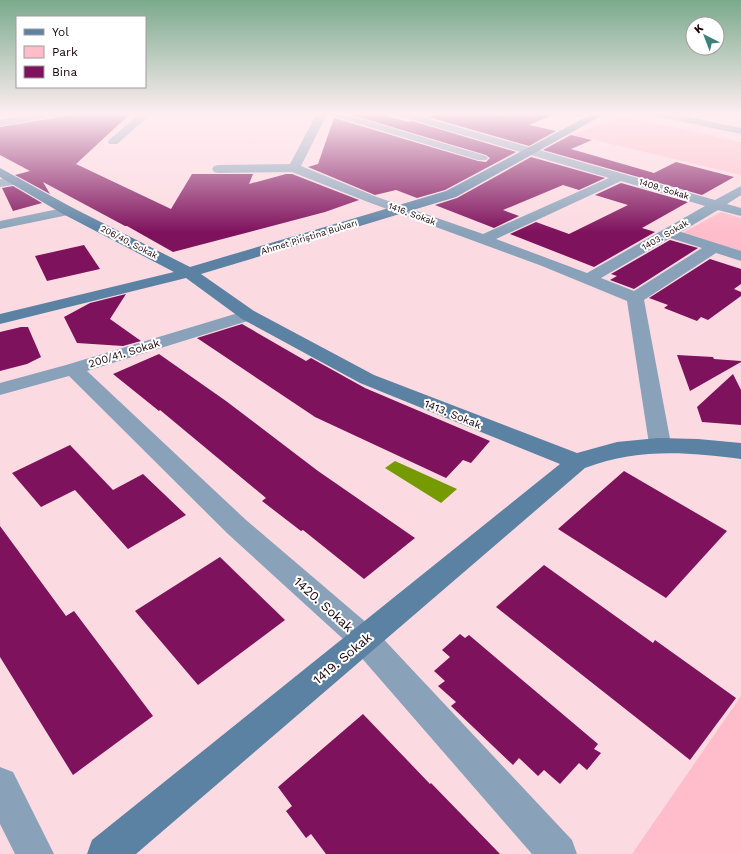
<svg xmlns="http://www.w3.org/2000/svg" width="741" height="854" font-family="'Work Sans',sans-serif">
<rect width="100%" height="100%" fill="#fcdae1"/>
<g fill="#ffbdcb">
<polygon points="620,116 741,142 741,175 574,135"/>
<polygon points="721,212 741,218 741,252 682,233"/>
<polygon points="741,696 741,854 632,854"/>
</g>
<polygon fill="#759a02" points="395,461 457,489 441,503 385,468"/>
<g fill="#7f125d">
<polygon points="78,113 131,113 76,164 171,209 192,174 253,174 249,184 286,174 292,174 359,200 325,212 173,252 127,226 125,226 43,182 50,194 15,175 30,171 0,155 0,127 60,117"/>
<polygon points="345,113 376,113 408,122 412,121 516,152 445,190 417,198 396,190 375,195 308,167 318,164 334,118 478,161 486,162 490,158 486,155"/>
<polygon points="445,113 487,113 498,116 508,113 557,113 529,125 556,131 529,146 428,117"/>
<polygon points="571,135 592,140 571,149 654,173 676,162 734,177 702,195 543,150"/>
<polygon points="531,157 605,178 579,190 563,185 503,210 519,216 494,228 435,205 457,198"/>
<polygon points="621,183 688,202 642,228 655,232 594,267 510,234 536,222 569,234 628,205 595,195"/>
<polygon points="13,186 42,203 13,211 2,188"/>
<polygon points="670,240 698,248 634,289 610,280 617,276 611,274"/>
<polygon points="84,245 100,269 47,281 35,256"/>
<polygon points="710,259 741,269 741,284 734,289 741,292 741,296 708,320 701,317 697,321 664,308 668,305 649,298"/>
<polygon points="126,294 110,319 141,341 123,346 77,343 64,317 90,303"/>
<polygon points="242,324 306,361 311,358 365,388 490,441 471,463 463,460 446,478 315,417 197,338"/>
<polygon points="21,327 28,327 41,357 27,364 0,371 0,332"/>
<polygon points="159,354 226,401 318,471 415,538 364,579 303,530 301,531 262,501 266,498 160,410 159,411 113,374"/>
<polygon points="677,355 713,357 714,359 741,361 741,362 690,391"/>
<polygon points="733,374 741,390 741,425 702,422 697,407"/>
<polygon points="70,445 113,490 143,474 186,515 128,549 75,490 41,507 12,473"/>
<polygon points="624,471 727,531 666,598 558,529"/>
<polygon points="0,526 66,616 74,611 153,716 73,775 0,657"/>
<polygon points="220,557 285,620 198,685 135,611"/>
<polygon points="544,565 653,643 655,640 736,698 690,760 496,607"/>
<polygon points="460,634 465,638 469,635 598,744 594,749 601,753 587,770 579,763 560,784 544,770 538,776 519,758 513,765 451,706 456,702 438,686 445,681 434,671 450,657 442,650"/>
<polygon points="363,714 430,784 431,783 500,854 326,854 311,834 306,838 286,811 292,806 278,787"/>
</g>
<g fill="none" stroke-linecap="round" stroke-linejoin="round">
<g fill="#89a2b9" fill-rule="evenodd">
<polygon points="44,113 65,113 60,116 0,126 0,120"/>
<polygon points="141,113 152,113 117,144 109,144 108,142 109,140"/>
<path d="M317 113H341L486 156 488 158 486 160H478L327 114 301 166 377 197 483 234 609 178 395 115 393 113H408L715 200 741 186V195L727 204 741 208V216L718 210 681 232 741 251V261L716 253 644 300 671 444 668 449 660 451 652 449 649 444 627 301 542 266 368 202 292 172 218 173 214 172 212 169 214 166 218 165 290 164ZM621 181 705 206 587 273 496 239ZM670 238 702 248 634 291 601 278Z"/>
<polygon points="571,113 585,113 586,114 581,117 573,115"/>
<polygon points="650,113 668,113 741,128 741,134 655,116"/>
<polygon points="15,177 19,178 21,181 19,184 0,187 0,179"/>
<polygon points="68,207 73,208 75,211 73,214 0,229 0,221"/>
<polygon points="248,310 254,311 257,315 254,319 87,371 246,520 375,630 572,840 577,854 532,854 353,648 228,534 69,376 0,395 0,383 66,365"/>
<polygon points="0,767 13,772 54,854 15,854 0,824"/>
</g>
<path fill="#5b82a3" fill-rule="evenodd" d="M594 113H606L456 197 201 274 254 311 374 375 577 453 617 442 658 438 698 439 741 443V459C686 452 638 448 585 468L136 854H87L92 840 560 464 360 383 242 319 186 278 0 324V314L174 272 63 214 0 177V168L73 208 190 267 446 191Z"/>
</g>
<linearGradient id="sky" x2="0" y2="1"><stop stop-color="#7aaa8c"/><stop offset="0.49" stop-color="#feeef2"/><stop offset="1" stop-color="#feeef2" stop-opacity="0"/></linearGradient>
<rect width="741" height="232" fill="url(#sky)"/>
<g text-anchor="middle" stroke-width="4" stroke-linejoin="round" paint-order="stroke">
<g font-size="9" fill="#1c030a" stroke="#fff">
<text transform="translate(664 189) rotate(17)" y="3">1409. Sokak</text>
<text transform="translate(412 214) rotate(20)" y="3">1416. Sokak</text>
<text transform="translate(665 235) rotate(-30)" y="3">1403. Sokak</text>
<text transform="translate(309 237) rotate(-17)" y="3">Ahmet Piriştina Bulvarı</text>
<text transform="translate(129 242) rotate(27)" y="3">206/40. Sokak</text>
</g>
<g font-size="11" fill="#1c030a" stroke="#fff">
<text transform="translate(124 353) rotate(-17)" y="4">200/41. Sokak</text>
<text transform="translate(453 414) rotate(22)" y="4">1413. Sokak</text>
</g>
<g font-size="13" fill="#1c030a" stroke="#fff">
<text transform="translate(324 604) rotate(42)" y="5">1420. Sokak</text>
<text transform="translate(342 658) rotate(-40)" y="5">1419. Sokak</text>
</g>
</g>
<rect x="16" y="16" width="130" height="72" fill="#ffffff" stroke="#a49a9d"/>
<rect x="24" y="29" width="20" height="6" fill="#5b82a3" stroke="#a49a9d"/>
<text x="52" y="36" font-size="12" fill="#1c030a">Yol</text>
<rect x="24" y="46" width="20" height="12" fill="#ffbdcb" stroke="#a49a9d"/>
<text x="52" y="56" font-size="12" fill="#1c030a">Park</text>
<rect x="24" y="66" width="20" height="12" fill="#7f125d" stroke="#a49a9d"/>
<text x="52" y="76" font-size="12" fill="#1c030a">Bina</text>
<g transform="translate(705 36) rotate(318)"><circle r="19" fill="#ffffff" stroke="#a49a9d"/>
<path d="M0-3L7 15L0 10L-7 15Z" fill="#3c827a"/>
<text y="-6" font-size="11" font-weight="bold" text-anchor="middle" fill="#1c030a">K</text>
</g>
</svg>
